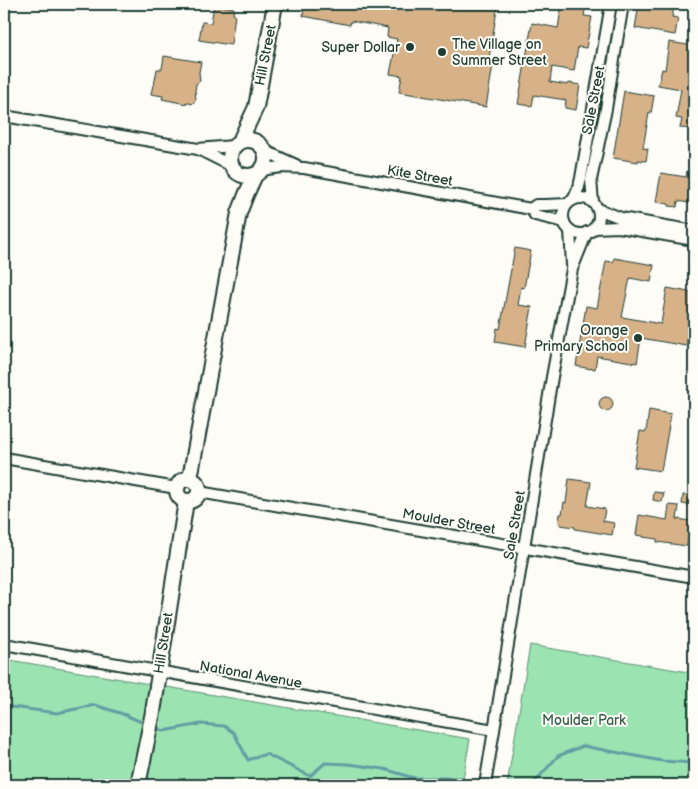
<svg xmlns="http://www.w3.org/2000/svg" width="698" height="789" font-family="'Balsamiq Sans',sans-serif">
<rect width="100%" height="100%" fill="#fdfcf7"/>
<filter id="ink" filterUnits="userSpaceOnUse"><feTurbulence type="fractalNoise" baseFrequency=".02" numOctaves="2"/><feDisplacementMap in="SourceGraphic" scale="10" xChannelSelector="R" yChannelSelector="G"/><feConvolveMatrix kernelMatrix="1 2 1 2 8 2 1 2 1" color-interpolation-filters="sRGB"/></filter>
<g filter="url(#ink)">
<g fill="#9be3b1" stroke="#5d9072">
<polygon points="530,645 694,673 694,785 507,785"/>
<polygon points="4,659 470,739 462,785 4,785"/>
</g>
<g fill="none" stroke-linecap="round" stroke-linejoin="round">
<g stroke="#639ea4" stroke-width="3">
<polyline points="4,706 57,713 95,705 123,714 146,724"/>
<polyline points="154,727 164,731 201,724 224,726 234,733 248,760 266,754 310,776 325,763 349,764 384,769 414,778 463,778"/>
<polyline points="532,785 558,756 583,746 662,761 694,763"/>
</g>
</g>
<g fill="#d7b288" stroke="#1f3d34">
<polygon points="307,4 498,4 488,64 493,65 486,107 399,92 402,76 390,74 397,39 387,37 388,28 351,21 350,25 303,16 304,8 306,8"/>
<polygon points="562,4 586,4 584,16 592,17 586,48 578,47 574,71 552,67 550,82 568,85 569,83 580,85 576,110 565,108 566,100 534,95 532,106 518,104 532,23 558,28"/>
<polygon points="639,4 675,4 672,17 678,18 675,35 635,28"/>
<polygon points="214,5 234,8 233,14 235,15 231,45 199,40 202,22 211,23"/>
<polygon points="669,42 694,46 694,87 692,100 694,100 694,119 693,119 692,129 680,128 682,119 676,118 681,89 658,85 662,69 665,70"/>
<polygon points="164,56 201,62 199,72 200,81 196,84 195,91 196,100 192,104 186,102 186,104 162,99 163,96 151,94 153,85 154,86 157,69 162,69"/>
<polygon points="624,91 654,96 651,113 649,113 643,148 648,149 646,161 638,160 638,162 613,158"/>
<polygon points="687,171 694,173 694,204 678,201 677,207 669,206 669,204 656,202 661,173 686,177"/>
<polygon points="515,248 531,251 524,288 521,287 518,305 532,307 525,347 495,342 497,328 500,329"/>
<polygon points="614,258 654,265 651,282 630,278 622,317 661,324 667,288 694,293 694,311 692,323 690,323 686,346 641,338 637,363 597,356 595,369 591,368 591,369 576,366 586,306 597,308 606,261 613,262"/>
<circle cx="606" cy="404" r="7"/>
<polygon points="649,410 671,414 661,471 634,467 640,431 646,432"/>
<polygon points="569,479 591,482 587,506 605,509 603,521 614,523 612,535 575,529 575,527 560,525 560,522 559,522 560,514 562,514 564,502 566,503"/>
<polygon points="654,492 664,493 662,502 653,500"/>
<polygon points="683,495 692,496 690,505 682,504"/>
<polygon points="669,505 679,506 677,519 691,521 687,546 657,542 657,539 643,537 643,536 636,535 639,515 667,520"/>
</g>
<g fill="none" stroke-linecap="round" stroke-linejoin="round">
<g stroke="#1f3d34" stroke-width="14">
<g id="street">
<polyline points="4,116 198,149 233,146"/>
<polyline points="200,150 230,165"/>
<polyline points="265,151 296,165"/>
<polyline points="261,170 281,167 304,168 531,209 535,215 564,222"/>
<circle cx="581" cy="216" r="18"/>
<polyline points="573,200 579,187 581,178 611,4"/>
<polyline points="593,202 591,180 606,109 623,4"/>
<polyline points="531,209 536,205 546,205 567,204"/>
<polyline points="598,209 621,218 694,231"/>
<polyline points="594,228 619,227 694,240"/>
<polyline points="570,230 572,265"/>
<polyline points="4,458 176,488"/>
<polyline points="199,492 694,577"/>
<polyline points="4,644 494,730"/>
<polyline points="485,785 552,377 572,269 587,232"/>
</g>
</g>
<g stroke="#1f3d34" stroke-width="18">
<g id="secondary">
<circle cx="248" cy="158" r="18"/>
<polyline points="240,141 256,107 275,4"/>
<polyline points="190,478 239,213 246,195 255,175"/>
<circle cx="188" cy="490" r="11"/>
<polyline points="138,785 153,712 186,501"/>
</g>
</g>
<use href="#street" stroke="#fdfcf7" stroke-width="10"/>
<use href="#secondary" stroke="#fdfcf7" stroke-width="14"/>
</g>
</g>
<g fill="#1f3d34" stroke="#fdfcf7" stroke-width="2">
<circle cx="410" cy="47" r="5"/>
<circle cx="442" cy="52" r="5"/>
<circle cx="638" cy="338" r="5"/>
</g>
<g text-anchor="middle" stroke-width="4" stroke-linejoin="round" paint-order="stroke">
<g font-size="14" fill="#1f3d34" stroke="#fdfcf7" text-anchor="end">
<text x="452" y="49" text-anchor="start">The Village on<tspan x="452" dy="16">Summer Street</tspan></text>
<text x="400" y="52">Super Dollar</text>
<text x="628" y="335">Orange<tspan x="628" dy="16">Primary School</tspan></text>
</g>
<g font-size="14" fill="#1f3d34" stroke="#fdfcf7">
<text transform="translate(265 55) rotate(-79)" y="5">Hill Street</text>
<text transform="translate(593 100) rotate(-79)" y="5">Sale Street</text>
<text transform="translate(420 175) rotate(10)" y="5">Kite Street</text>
<text transform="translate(449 521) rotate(10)" y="5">Moulder Street</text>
<text transform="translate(514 525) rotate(-80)" y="5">Sale Street</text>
<text transform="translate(163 643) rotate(-81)" y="5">Hill Street</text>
<text transform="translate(251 674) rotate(10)" y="5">National Avenue</text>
</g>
<g font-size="14" fill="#385e4d" stroke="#fdfcf7">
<text x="584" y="725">Moulder Park</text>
</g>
</g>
<rect width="698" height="789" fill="none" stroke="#fdfcf7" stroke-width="20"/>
<rect x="10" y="10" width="678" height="769" fill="none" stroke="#1f3d34" stroke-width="2" filter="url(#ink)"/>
</svg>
